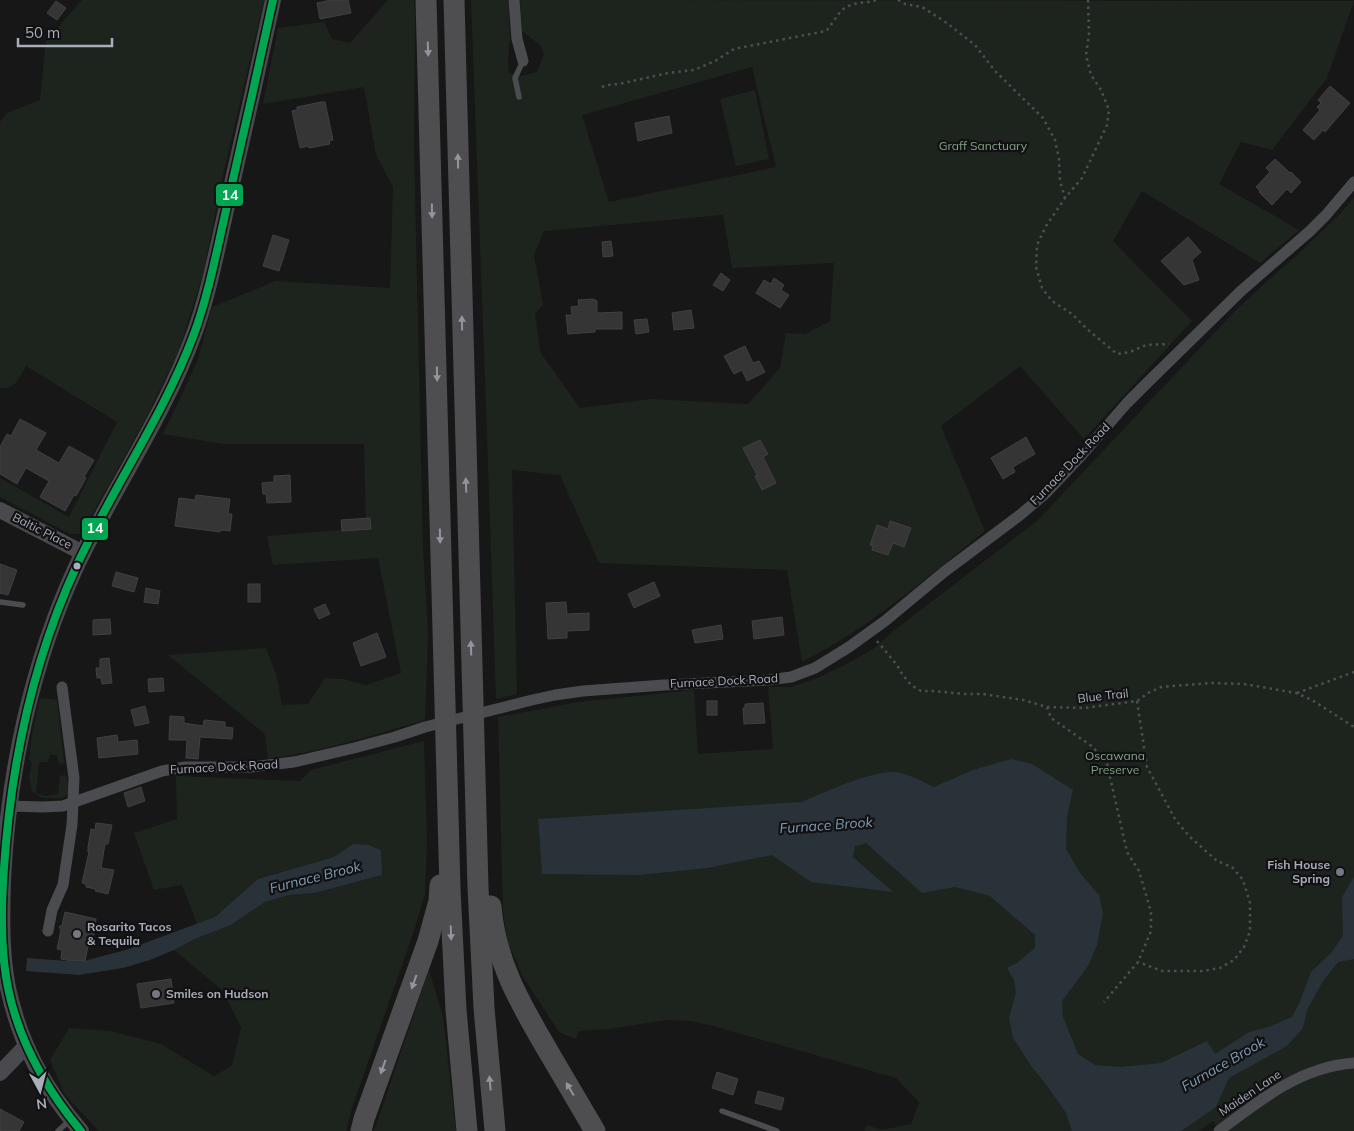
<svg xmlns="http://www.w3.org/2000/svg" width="1354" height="1131" font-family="Mulish,sans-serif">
<rect width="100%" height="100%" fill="#171717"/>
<g fill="#1d241e" fill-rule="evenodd">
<path d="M82 0H264L224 171 203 275 178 353 144 422 87 524 80 534H70L0 497V478L69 517 117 422 26 366C20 376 15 391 0 388V122L7 113 40 100 46 41Z"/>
<polygon points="388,0 414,0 415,13 414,150 423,548 428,634 425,720 364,738 313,751 268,759 265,734 168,655 266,648 277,677 282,705 308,704 325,678 344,679 366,685 401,673 378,558 273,565 267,536 366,528 364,444 223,444 163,434 184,390 198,359 212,307 276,281 390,288 393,187 376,155 364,87 263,104 278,28 324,22 332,39 350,43"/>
<path d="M471 0H508L510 38 508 60 509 73 521 76 537 72 544 54 540 45 522 31 520 0 1354 1 1327 78 1272 150 1241 142 1219 184 1299 230 1260 263 1142 191 1113 241 1192 321 1084 439 1020 366 941 426 985 531C927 577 867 630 802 662L787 570 599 563 560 475 512 470 517 694 496 699 486 406ZM752 67 776 167 609 202 582 115ZM723 215 732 268 834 263 830 321 805 334 786 333 780 368 748 404 651 399 580 408 540 352 535 313 543 305 534 255 544 231Z"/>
<polygon points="755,90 769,159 736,166 720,99"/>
<path d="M1354 197V1131H1219L1213 1121 1199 1131H864L867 1125 882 1130 911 1124 919 1102 896 1078 710 1025 690 1021 667 1020 609 1029 579 1031 575 1039 559 1032 523 977 507 941 503 910 498 717 578 702 694 690 698 754 773 749 768 687H791L815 679 843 666 873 649 901 625 1037 521 1234 312 1274 275 1294 258 1341 213ZM538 819 569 874H542Z"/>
<polygon points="40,698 57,700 64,761 63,763 61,764 58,762 58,756 50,754 48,762 39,762 36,793 45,796 58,794 60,776 64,775 67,777 68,790 67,795 62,798 42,798 32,791 29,777 32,763 29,759 32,733"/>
<polygon points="424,741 427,839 425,894 414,931 352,1108 346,1131 99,1131 65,1095 50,1060 69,1028 110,1031 161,1044 214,1076 232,1066 241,1027 222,990 174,950 195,939 231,925 265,902 289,895 315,893 382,875 353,844 334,857 258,879 215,917 197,924 182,885 154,890 134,833 177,819 176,776 300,781 311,770"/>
<polygon points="429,970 443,1017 456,1131 374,1131"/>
</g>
<g fill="#2a3239">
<path d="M1011 759 1032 764 1073 790 1067 817 1066 849 1080 873 1099 895 1103 913 1097 945 1088 966 1062 1001 1063 1017 1078 1054 1095 1065 1121 1067 1161 1063 1207 1041 1215 1054 1249 1032 1269 1027 1292 1017 1299 1004 1311 972 1331 953 1343 936 1342 897 1354 877V959L1338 962 1323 981 1307 1010 1303 1028 1287 1046 1229 1078 1216 1107 1181 1131H1072L1066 1113 1048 1087 1032 1067 1013 1038 1009 1018 1016 993 1014 980 1007 968 1017 963 1035 948V935L990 896 955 887 922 893 866 843 855 846 853 857 893 892 811 882 772 855 707 868 639 875 542 874 538 819 802 802C827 791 868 772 894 772 904 772 924 782 934 787L973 770Z"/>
<polygon points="353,844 368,845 381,850 382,875 315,893 289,895 265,902 231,925 195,939 174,950 150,960 123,968 79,975 26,971 27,958 80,962 126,950 215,917 258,879 334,857"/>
</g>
<g fill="#353536" stroke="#3f4043">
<polygon points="331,0 348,0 351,13 320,19 317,3"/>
<polygon points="56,1 66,8 57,20 47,13"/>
<polygon points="1330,86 1350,103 1325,132 1323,130 1314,140 1303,130 1320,110 1317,107 1321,103 1318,100"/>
<polygon points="321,102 325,102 333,140 329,141 330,144 309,148 308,146 300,148 292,111 297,110 297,107"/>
<polygon points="669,116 672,133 638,141 635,123"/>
<polygon points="1275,159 1290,173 1291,172 1301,182 1291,193 1287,189 1272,205 1259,192 1260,191 1256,187 1270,172 1266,168"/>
<polygon points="273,235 289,240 279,271 263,266"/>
<polygon points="1188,237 1201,252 1192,260 1199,280 1184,285 1161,261"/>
<polygon points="611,241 613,256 603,257 602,242"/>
<polygon points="721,273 730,280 723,291 713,285"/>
<polygon points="774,278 784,285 781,290 789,295 780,308 756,293 764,280 771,284"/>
<polygon points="593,299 597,301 597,313 622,312 622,329 595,329 595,332 568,334 566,315 572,315 571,307 579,306 578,300"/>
<polygon points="691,310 694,328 674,330 672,313"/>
<polygon points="647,319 649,332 636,334 634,320"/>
<polygon points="745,346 753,363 759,361 765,372 747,381 742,370 734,374 724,356"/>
<polygon points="20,419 46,433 36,450 59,463 69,446 94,460 84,477 86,478 76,496 74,495 65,511 40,497 49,481 26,468 17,484 0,474 0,447 7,434 11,436"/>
<polygon points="1026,437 1035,454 1013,467 1015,472 1003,479 991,458"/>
<polygon points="760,440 768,454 763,457 776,483 762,490 755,476 757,475 743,448"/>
<polygon points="290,475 291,502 267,503 266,494 263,494 262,483 274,482 274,476"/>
<polygon points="196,495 230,499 228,514 232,514 230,531 220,530 220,532 175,526 179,498 195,500"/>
<polygon points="370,518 371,529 342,531 341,520"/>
<polygon points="890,521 911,528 904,547 893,543 888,555 872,550 873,546 870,545 877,525 888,529"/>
<polygon points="0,564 17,570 8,595 0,593"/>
<polygon points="116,572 138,578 134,592 112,586"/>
<polygon points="654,582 660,596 634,608 628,594"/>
<rect x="248" y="584" width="12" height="18"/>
<polygon points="146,588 160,591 158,604 144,602"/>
<polygon points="566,602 567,614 589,613 589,630 567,631 567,638 548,639 546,603"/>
<polygon points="325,604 330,614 319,619 314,609"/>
<polygon points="782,617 784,635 754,639 752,621"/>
<polygon points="110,619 111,634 93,635 93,620"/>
<polygon points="721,625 723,639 695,643 692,630"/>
<polygon points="377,633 386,657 361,666 353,643"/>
<polygon points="109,658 112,683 102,684 101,678 97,678 96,668 100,668 100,659"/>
<polygon points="163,678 164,691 149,692 148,679"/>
<rect x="707" y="701" width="10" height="14"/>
<polygon points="763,703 765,723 744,724 743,708 745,708 745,704"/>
<polygon points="145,706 149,723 135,726 131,710"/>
<polygon points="170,716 184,717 184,723 203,726 204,720 225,722 225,727 233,728 232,739 200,737 198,759 186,758 187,740 169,740"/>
<polygon points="117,735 118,742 137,740 138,754 99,758 97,738"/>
<polygon points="141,787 145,801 128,807 124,793"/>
<polygon points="96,823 112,825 108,844 105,844 101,868 114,870 108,894 95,891 96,889 86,887 86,884 82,883 89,852 88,852 88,847 91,829 95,830"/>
<polygon points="65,912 96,919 92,947 88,946 85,961 72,961 61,959 62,950 57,949 61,930 59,927 62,925"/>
<polygon points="171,979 174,1003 141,1008 137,984"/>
<polygon points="717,1072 738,1079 733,1095 712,1088"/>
<polygon points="758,1091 784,1098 781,1110 755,1103"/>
<polygon points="0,1109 24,1122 19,1131 0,1131"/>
</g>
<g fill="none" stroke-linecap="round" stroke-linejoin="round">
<g stroke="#4d4e52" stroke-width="2.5" stroke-dasharray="2.5 4" stroke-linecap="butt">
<polyline points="898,0 905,4 922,7 944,21 975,45 995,71 1043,118 1055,140 1059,159 1060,181 1065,198"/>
<polyline points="1088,0 1089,34 1086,55 1091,75 1101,90 1109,110 1107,125 1082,178 1065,198 1046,226 1037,245 1036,267 1042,288 1052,301 1072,314 1087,329 1117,354 1130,352 1146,345 1169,344"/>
<path d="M602 87 607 85 619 84 668 73 694 70 715 61 734 49 826 31C835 22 838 9 851 5 859 2 868 3 876 0"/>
<polyline points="877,641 897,665 902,674 911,685 921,691 933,691 964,694 983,694 1023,700 1047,707 1084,708 1137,701 1148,693 1161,687 1210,683 1244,684 1296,693 1312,700 1354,727"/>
<polyline points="1297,693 1354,672"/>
<polyline points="1137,701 1147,767 1175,819 1189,836 1217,861 1232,867 1243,880 1250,903 1250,931 1244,947 1234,960 1220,968 1203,971 1162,971 1138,962"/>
<polyline points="1047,707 1051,718 1093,747 1107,764 1127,852 1139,871 1151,912 1151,931 1138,962 1104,1002"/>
</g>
<g stroke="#4b4c50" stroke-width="5.5">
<polyline points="519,97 515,78 523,61"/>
<polyline points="0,602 23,605"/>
<polyline points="722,1111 777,1131"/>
<polyline points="58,1131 69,1121"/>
</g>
<g stroke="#4b4c50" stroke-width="11">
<polyline points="514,0 517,39 523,61"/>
<polyline points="9,806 43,807 63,806 162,771 185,767 251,767 294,762 354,748 395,737 425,727 532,700 555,695 583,691 664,685 768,680 791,677 815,668 849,647 885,621 944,572 1020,515 1046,493 1080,457 1127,403 1147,383 1241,291 1310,231 1326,215 1354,182"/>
<polyline points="48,931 52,910 63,885 72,825 74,778 62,687"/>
<path d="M1219 1131C1260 1100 1300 1067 1354 1063"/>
</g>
<g stroke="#4a4a4e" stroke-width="16">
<polyline points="0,510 83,553"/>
<polyline points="0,1073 26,1046"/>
<path d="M81 1131C44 1088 20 1044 8 988 1 952 2 916 3 880 8 773 32 662 77 565 114 487 164 416 194 334 209 293 217 249 227 206 243 137 258 69 273 0"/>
</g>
<g stroke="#4e4e51" stroke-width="21">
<polyline points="426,0 450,889 456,1010 467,1131"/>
<polyline points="454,0 478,887 484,1008 495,1131"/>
<path d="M491 906C495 961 521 1005 548 1051 564 1078 579 1104 595 1131"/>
<polyline points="361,1131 364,1119 428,941 439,901 440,885"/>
</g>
<g stroke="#111113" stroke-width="11">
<path id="bus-1" d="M81 1131C46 1089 19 1042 8 988 0 949 1 907 4 868 11 764 33 660 77 565 113 487 164 415 194 334 209 293 217 249 227 206 243 137 258 69 273 0"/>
</g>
<use href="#bus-1" stroke="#00a651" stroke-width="8"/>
</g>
<defs><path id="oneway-solid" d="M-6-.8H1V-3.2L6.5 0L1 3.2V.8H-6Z" transform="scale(1.25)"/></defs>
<g fill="#92959e">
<use href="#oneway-solid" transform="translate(428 49) rotate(88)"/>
<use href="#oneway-solid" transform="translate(458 161) rotate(-91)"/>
<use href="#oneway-solid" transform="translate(432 211) rotate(89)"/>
<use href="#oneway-solid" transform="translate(462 323) rotate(-91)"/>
<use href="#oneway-solid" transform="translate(437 374) rotate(89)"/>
<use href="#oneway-solid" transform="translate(466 485) rotate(-92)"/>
<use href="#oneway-solid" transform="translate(440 536) rotate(89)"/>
<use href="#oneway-solid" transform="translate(471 648) rotate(-92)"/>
<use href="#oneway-solid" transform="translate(451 933) rotate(88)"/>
<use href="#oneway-solid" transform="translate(414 982) rotate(110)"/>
<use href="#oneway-solid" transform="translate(383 1067) rotate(110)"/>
<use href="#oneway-solid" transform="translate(490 1083) rotate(-95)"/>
<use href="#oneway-solid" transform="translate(570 1089) rotate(-121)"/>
</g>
<circle fill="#a8adb8" stroke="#111113" stroke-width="2" cx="77" cy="566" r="4.5"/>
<g fill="#757880" stroke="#111113" stroke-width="2">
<circle cx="1340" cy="872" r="5"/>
<circle cx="77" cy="934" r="5"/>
<circle cx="156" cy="994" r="5"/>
</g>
<g text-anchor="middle" stroke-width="4.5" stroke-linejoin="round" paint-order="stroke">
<g font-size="12" fill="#7fa381" stroke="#111113">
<text x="983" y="150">Graff Sanctuary</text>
<text x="1115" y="760">Oscawana<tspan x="1115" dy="14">Preserve</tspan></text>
</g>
<g font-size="12" fill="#a8adb8" stroke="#111113">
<text transform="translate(1070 464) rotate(-46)" y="4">Furnace Dock Road</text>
<text transform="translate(42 531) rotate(27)" y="4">Baltic Place</text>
<text transform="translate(724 681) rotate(-3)" y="4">Furnace Dock Road</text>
<text transform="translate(1103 696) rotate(-6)" y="4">Blue Trail</text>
<text transform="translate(224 767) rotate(-3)" y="4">Furnace Dock Road</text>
<text transform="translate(1250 1093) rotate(-34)" y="4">Maiden Lane</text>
</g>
<g font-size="12" font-weight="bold" fill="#a8adb8" stroke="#111113" text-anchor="start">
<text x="1330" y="869" text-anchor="end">Fish House<tspan x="1330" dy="14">Spring</tspan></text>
<text x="87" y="931">Rosarito Tacos<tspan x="87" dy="14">&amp; Tequila</tspan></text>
<text x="166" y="998">Smiles on Hudson</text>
</g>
<g font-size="14" font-style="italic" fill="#7f9bb3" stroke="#111113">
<text transform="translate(826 825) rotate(-4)" y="5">Furnace Brook</text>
<text transform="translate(315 877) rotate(-14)" y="5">Furnace Brook</text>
<text transform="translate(1223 1064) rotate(-30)" y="5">Furnace Brook</text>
</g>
</g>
<g stroke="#111113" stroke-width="2">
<rect x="215" y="183" width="29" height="24" rx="5" fill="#00a651"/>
<rect x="81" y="517" width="28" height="24" rx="5" fill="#00a651"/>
</g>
<g font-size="14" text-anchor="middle" font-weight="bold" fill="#fff">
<text x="230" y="200">14</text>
<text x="95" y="533">14</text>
</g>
<g transform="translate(40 1091) rotate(173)" stroke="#111113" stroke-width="4" paint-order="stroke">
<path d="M0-4L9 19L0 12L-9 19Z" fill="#a8adb8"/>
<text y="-8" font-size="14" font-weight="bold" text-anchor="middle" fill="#a8adb8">N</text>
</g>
<path d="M18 38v8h94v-8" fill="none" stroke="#a8adb8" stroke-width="2.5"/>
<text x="25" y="38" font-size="15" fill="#a8adb8" stroke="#111113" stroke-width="4" paint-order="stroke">50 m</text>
</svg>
